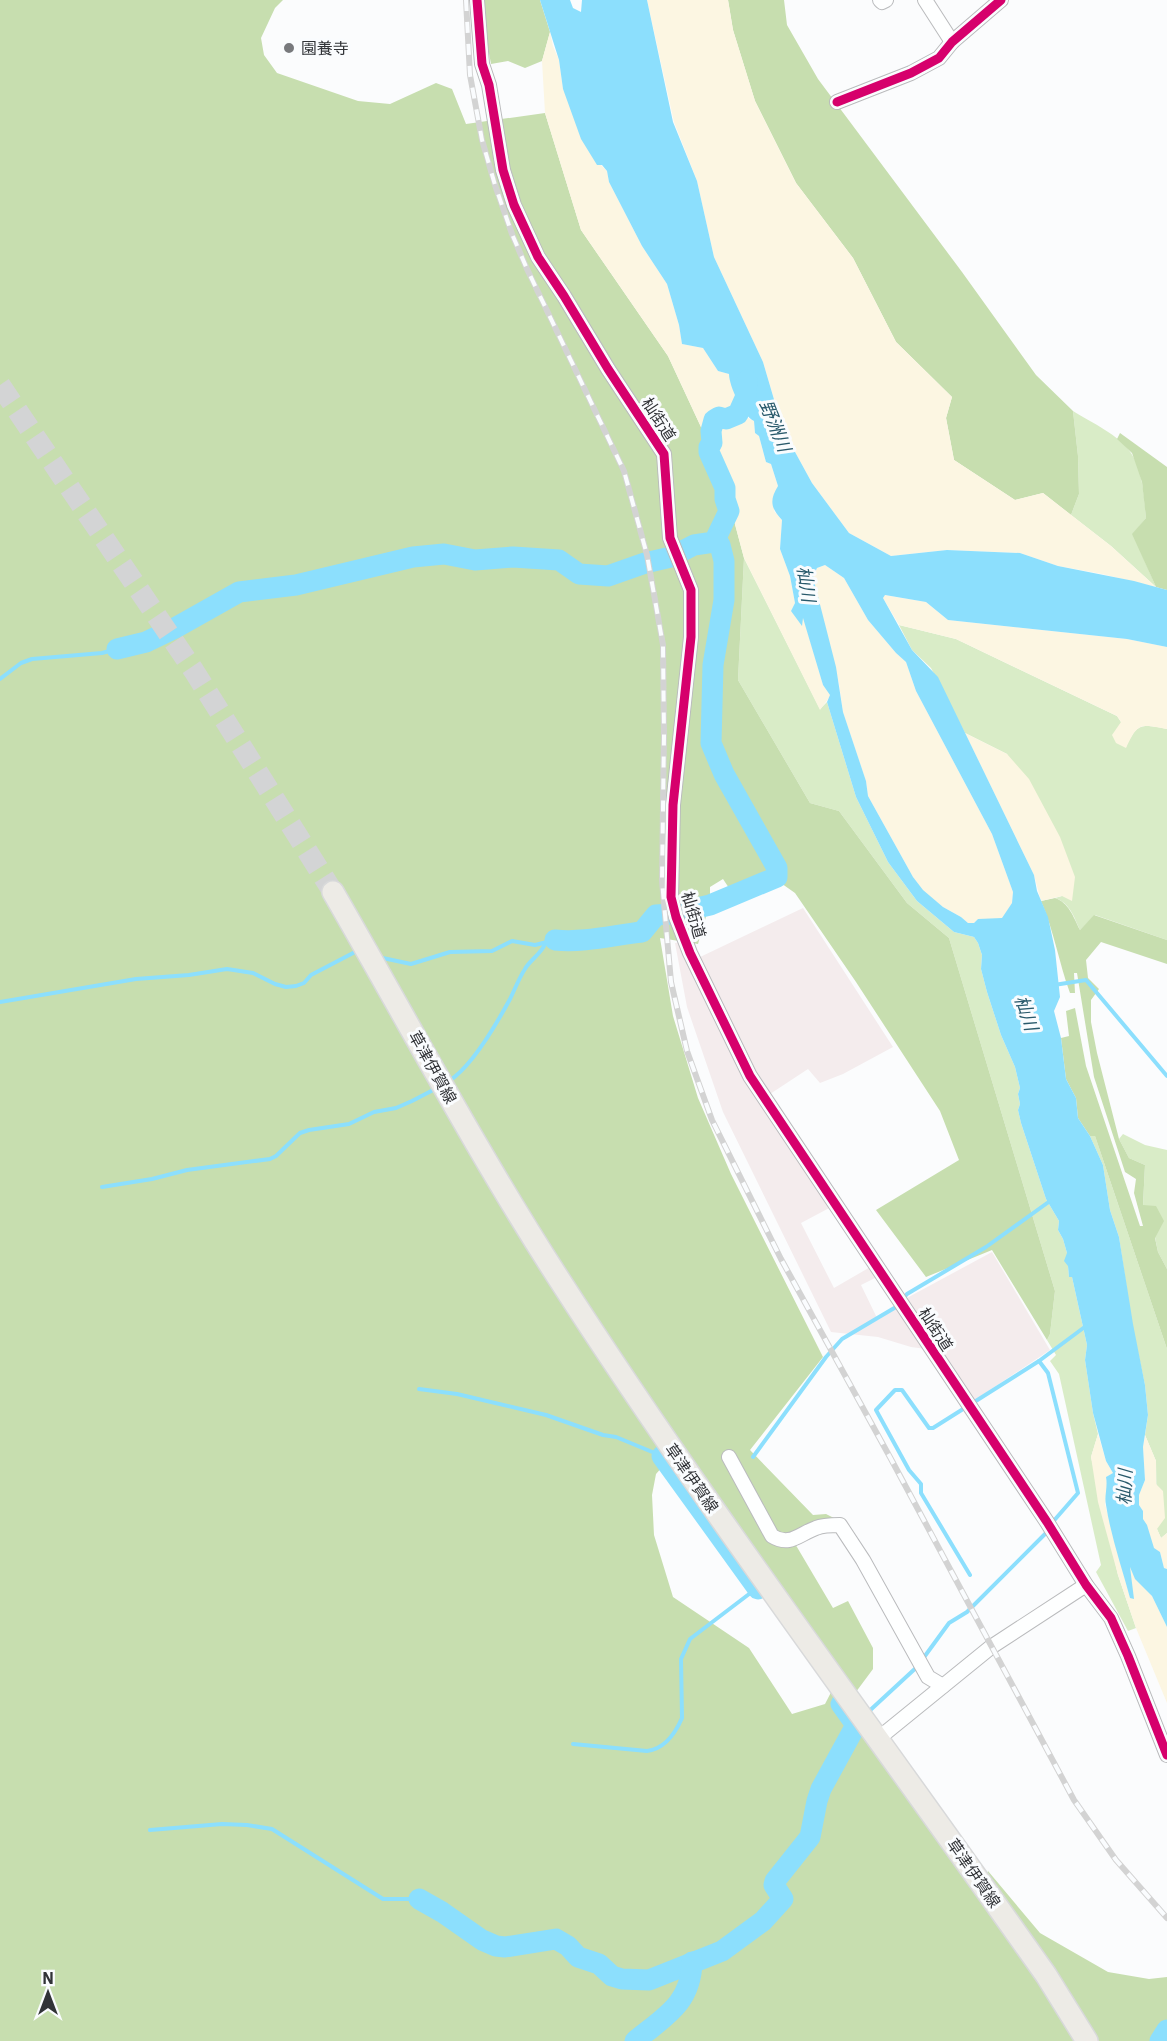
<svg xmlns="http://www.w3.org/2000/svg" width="1167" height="2041" font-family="'IBM Plex Sans','Noto Sans JP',sans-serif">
<rect width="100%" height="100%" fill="#fbfcfd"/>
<g fill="#f4eced">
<polygon points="803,908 893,1047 843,1074 820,1083 808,1069 767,1096 752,1074 698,958"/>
<polygon points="681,942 833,1206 801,1223 834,1288 872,1266 879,1276 861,1285 878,1320 898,1307 926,1349 911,1347 878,1337 831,1332 723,1112 687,1007 675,943"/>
<polygon points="992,1252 1050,1350 972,1402 905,1299"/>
</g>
<g fill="#d9ecc7">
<path d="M1073 411C1092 423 1118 434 1131 453 1143 470 1144 497 1146 518L1133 534 1156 587 1111 546 1071 515 1079 494 1078 456Z"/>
<polygon points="744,558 820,709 827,702 856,797 888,862 917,901 954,932 974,937 978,943 982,955 981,969 987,992 1001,1035 1015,1067 1020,1088 1018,1094 1020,1104 1018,1110 1021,1123 1046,1199 1059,1221 1058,1230 1063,1239 1067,1253 1069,1277 1072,1277 1087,1345 1085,1360 1093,1413 1098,1434 1091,1457 1118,1575 1136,1628 1128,1631 1096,1572 1101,1565 1059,1374 1050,1361 1056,1355 1047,1340 1050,1334 1055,1291 949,938 907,903 839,811 810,803 738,680"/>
<path d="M899 625 956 639 1117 716 1121 722 1126 747C1137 723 1141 724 1167 729V940L1095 915 1080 930C1074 917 1070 903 1055 898L1062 896 1007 754 965 733 931 668 912 650Z"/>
<polygon points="1123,1134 1145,1145 1167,1150 1167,1269 1158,1252 1155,1237 1143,1206 1145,1165 1129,1158 1119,1139"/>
<polygon points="1090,1136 1095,1136 1167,1349 1167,1533 1161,1538 1157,1529 1156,1461 1145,1435 1148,1415 1145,1385 1132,1324 1119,1237 1110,1210 1103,1165"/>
</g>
<g fill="#c7deaf" fill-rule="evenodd">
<path d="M0 0H283L275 8 261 38 264 55 277 73 358 101 390 104 436 83 452 89 466 124 545 113 581 230 668 356 720 468 744 558 738 680 810 803 839 811 907 903 949 938 1055 1291 1050 1334 1047 1340 992 1250 926 1277 876 1210 959 1160 940 1111 856 982 795 893 768 874 733 894 723 879 710 887V903L698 944 660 938 673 1016 698 1098 731 1174 823 1357 750 1450 813 1515 826 1514 836 1519 794 1542 833 1608 848 1601 873 1648V1669L847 1704 1081 2041H0ZM679 1448 821 1647 842 1671 825 1704 792 1714 749 1648 673 1597 654 1535 652 1495 656 1474Z"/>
<polygon points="483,0 540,0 550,32 542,61 525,68 508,61 491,64 483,21"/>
<polygon points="728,0 784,0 787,25 818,79 962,272 1036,375 1073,411 1078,456 1079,494 1071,515 1043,493 1015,500 954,460 946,418 952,397 896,342 853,258 796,183 755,101 733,30"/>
<polygon points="1120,433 1167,467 1167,590 1156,587 1132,534 1146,518 1142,482 1132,453 1117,439"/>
<path d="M1055 898C1069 903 1073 916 1080 930L1094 915 1167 940V964L1101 942 1086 960 1088 978 1099 989 1091 1000V1022L1097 1053 1119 1139 1129 1158 1145 1165 1143 1205 1156 1206 1164 1221 1155 1238 1158 1252 1167 1269V1349L1095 1136H1090L1078 1118 1076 1098 1066 1079 1061 1038 1069 1036 1066 1011 1075 1008 1086 1066 1140 1226H1143L1134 1193 1136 1179 1125 1172 1094 1077 1077 973H1074L1075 993H1070C1059 963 1054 931 1041 901Z"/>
<polygon points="988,1871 1040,1933 1108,1972 1149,1979 1167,1977 1167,2041 1094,2041 987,1877"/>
</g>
<g fill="#fcf6e2">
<polygon points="647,0 728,0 733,30 755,101 796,183 853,258 896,342 952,397 946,418 954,460 1015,500 1043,493 1111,546 1156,587 1102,574 1058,566 1020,553 947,550 891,556 849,533 812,483 783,430 763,362 714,257 697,181 674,122"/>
<polygon points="550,32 553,46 559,60 563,89 601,165 607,171 609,182 642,246 667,284 679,325 682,344 703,348 718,371 729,374 746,417 754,421 755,433 759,436 766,462 771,464 778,486 774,511 782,520 780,549 790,576 795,603 791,611 803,616 823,685 831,695 820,710 744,558 720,468 668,356 581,230 545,113 542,61"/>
<polygon points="825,565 844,578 868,620 896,653 906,662 916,691 992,834 1013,892 1012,903 1002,919 978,919 974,923 968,923 961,917 943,907 923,891 913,877 868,796 866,781 843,712 839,684 813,577 817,568"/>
<path d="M884 595 926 602 948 620 1127 639 1167 647V729C1140 724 1138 722 1126 748L1116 743 1112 735 1121 722 1117 716 956 639 899 625 883 598Z"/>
<polygon points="965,733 1007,754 1029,779 1060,837 1075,877 1072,901 1062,896 1041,901 1034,875"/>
<polygon points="1098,1434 1106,1461 1113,1473 1106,1477 1108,1488 1105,1504 1130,1598 1129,1564 1152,1596 1167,1627 1167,1703 1136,1628 1118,1575 1098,1502 1091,1457"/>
<polygon points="1145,1435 1156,1461 1156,1484 1163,1491 1165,1518 1157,1529 1161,1538 1167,1533 1167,1569 1164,1568 1160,1552 1154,1549 1143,1519 1143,1511 1139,1505 1139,1495 1145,1480 1143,1447"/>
</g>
<path fill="#8cdffd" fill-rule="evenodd" d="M540 0H570L573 8 581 12 582 0H647L673 122 697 181 714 257 763 362 783 430 812 483 849 533 891 556 947 550 1020 553 1058 566 1134 581 1167 590V647L1127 639 948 620 926 602 885 595 883 598 912 650 938 677 1034 875 1037 891 1048 917 1055 950 1060 997 1054 1011 1061 1038 1066 1079 1076 1098 1078 1118 1090 1136 1103 1165 1110 1210 1119 1237 1133 1324 1145 1385 1148 1415 1143 1447 1145 1480 1139 1495V1505L1143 1511V1519L1147 1525 1154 1548 1160 1552 1164 1568 1167 1569V1627L1152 1596 1135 1579 1130 1567 1134 1599 1130 1598C1122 1568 1111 1537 1106 1505 1104 1496 1108 1487 1106 1477L1113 1473 1106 1461 1093 1413 1085 1360 1087 1345 1072 1277H1069L1068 1266 1064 1261 1067 1253 1063 1239 1058 1230 1059 1221 1046 1199 1021 1123 1018 1110 1020 1104 1018 1094 1020 1088 1015 1067 1001 1035 987 992 981 969 982 955 978 943 974 937 954 932 917 901 888 862 856 797 827 702 830 695 823 685 803 618 802 626 791 611 795 603 790 576 780 549 782 520C771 508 769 501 778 486L771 464 766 462 759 436 755 433 754 421C743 416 729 386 729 374L718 371 703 348 682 344 679 325 667 284 642 246 609 182 607 171 602 165H597L581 139 563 89 559 60ZM825 565 844 578 868 620 896 653 906 662 916 691 992 834 1013 892 1012 903 1002 918 978 919 974 923H968L961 917 943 907 923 890 913 877 868 796 866 781 843 712 836 667 813 577 817 568Z"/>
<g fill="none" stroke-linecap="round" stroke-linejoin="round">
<g stroke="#8cdffd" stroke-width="4">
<polyline points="0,679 21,663 32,659 102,653 117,649"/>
<polyline points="378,957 411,964 450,952 492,951 512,941 535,945 555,940"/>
<polyline points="1054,985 1086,980 1167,1076"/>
<polyline points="0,1002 136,979 189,975 227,969 253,973 275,984 286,987 296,986 304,983 311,975 355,952 359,953"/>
<path d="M449 1081C471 1067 497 1023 510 999 515 989 519 978 525 969 530 960 541 954 545 944"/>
<polyline points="102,1187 152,1179 187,1170 270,1159 276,1156 300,1133 309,1130 349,1124 374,1112 396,1108 412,1101 437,1088"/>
<polyline points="1039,1361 1048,1373 1078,1493 1051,1524"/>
<polyline points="419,1389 457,1394 546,1415 603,1435 616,1437 662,1456"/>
<polyline points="753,1457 826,1357 842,1339 896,1307 907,1294 986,1247 1050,1201"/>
<polyline points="970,1575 921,1493 921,1484 909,1470 876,1410 895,1390 902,1390 929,1428 933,1428 1039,1361 1086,1326"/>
<polyline points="922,1660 949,1623 967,1612 1048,1531"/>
<polyline points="866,1714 918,1666"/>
<path d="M573 1744 647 1751C664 1749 675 1734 682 1718L681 1659 690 1639 757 1588"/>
<polyline points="150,1830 222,1824 247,1825 272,1829 383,1899 419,1899"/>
</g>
<g stroke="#8cdffd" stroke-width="21">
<polyline points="117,649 146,642 175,628 239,592 296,585 413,557 444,554 475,560 513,557 559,560 579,574 608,576 645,563 671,557 694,545 714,542 729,511 725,499 725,488 709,452 709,447 712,443 711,431 714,420 719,417 726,419 738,414 746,396 747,380"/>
<path d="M555 940C584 943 614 935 642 932L656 915 671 914 710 905 777 877V868L724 774 711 743 713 665 724 600V561L720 545 716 540"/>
<polyline points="662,1456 758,1589"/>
<polyline points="419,1899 442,1912 482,1940 496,1946 505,1947 556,1939 568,1946 578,1957 599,1964 612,1976 622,1979 649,1980 722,1951 763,1921 783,1899 774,1885 775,1881 810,1837 817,1801 821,1789 856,1725 841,1704"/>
<path d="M635 2041C664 2017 691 2004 692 1962"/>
<polyline points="1160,2041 1167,2030"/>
</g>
<polyline stroke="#d3d4d5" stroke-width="21" stroke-dasharray="21 10" stroke-linecap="butt" points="0,385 194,671 333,892"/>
<g stroke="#babbbd" stroke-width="16">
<g id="minor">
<polyline points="477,0 482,64 489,85 503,170 514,205 538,257 564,296 608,369 664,454 670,538 691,590 691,637 673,805 671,897 676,917 690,953 750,1076 1047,1522 1086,1585 1111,1618 1128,1656 1167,1755"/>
<polyline points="880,0 882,2 886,0"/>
<polyline points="925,0 952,42"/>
<polyline points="837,102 911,73 939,58 952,42 1001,0"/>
<path d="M729 1457 772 1536C790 1547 799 1534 816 1528 823 1525 832 1525 840 1525L863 1560 928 1677 943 1686"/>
<polyline points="879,1738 991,1647 1086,1585"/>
</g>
</g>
<g stroke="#d8d9da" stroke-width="24">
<path id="primary" d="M333 892C407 1020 477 1152 557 1276 699 1497 856 1706 1007 1920L1046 1975 1087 2041"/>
</g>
<use href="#minor" stroke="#feffff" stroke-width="14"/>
<use href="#primary" stroke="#edebe6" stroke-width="21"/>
<g stroke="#d3d3d3" stroke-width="6">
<polyline id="rail" points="466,0 470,75 482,140 495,185 512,234 527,269 624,471 647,555 663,645 664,735 662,881 671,982 687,1051 712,1120 781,1259 891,1459 1074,1800 1116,1860 1167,1918"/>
</g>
<use href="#rail" stroke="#fafcfe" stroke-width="4" stroke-dasharray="11" stroke-linecap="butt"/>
<g stroke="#fafcfe" stroke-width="13">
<g id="cycleway">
<polyline points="477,0 482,64 489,85 503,170 514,205 538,257 564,296 608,369 664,454 670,538 691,590 691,637 673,805 671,897 676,917 690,953 750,1076 1047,1522 1086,1585 1111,1618 1128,1656 1167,1755"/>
<polyline points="837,102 911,73 939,58 952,42 1001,0"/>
</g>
</g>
<use href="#cycleway" stroke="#d6006c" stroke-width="9"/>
</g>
<circle fill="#78797c" stroke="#fafcfe" stroke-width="2" cx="289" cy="48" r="6"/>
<g text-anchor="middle" stroke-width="6" stroke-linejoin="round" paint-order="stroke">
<g font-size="16" fill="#313337" stroke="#fafcfe" text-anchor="start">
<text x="301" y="54">園養寺</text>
</g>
<g font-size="16" fill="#313337" stroke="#fafcfe">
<text transform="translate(659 419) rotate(57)" y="6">杣街道</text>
<text transform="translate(694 915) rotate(74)" y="6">杣街道</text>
<text transform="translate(433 1067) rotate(61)" y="6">草津伊賀線</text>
<text transform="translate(936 1329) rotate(57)" y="6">杣街道</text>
<text transform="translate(692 1478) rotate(55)" y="6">草津伊賀線</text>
<text transform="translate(974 1873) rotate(55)" y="6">草津伊賀線</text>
</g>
<g font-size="18" font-style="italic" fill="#28596b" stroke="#fafcfe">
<text transform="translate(775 426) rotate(68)" y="6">野洲川</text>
<text transform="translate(806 584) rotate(81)" y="6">杣川</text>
<text transform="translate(1026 1013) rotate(71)" y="6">杣川</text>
<text transform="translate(1125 1487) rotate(-88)" y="6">杣川</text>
</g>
</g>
<g transform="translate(48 1993)" stroke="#fafcfe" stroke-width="4.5" paint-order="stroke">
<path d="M0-4.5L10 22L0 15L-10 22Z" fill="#313337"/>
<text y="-9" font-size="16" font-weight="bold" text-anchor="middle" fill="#313337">N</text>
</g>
</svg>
